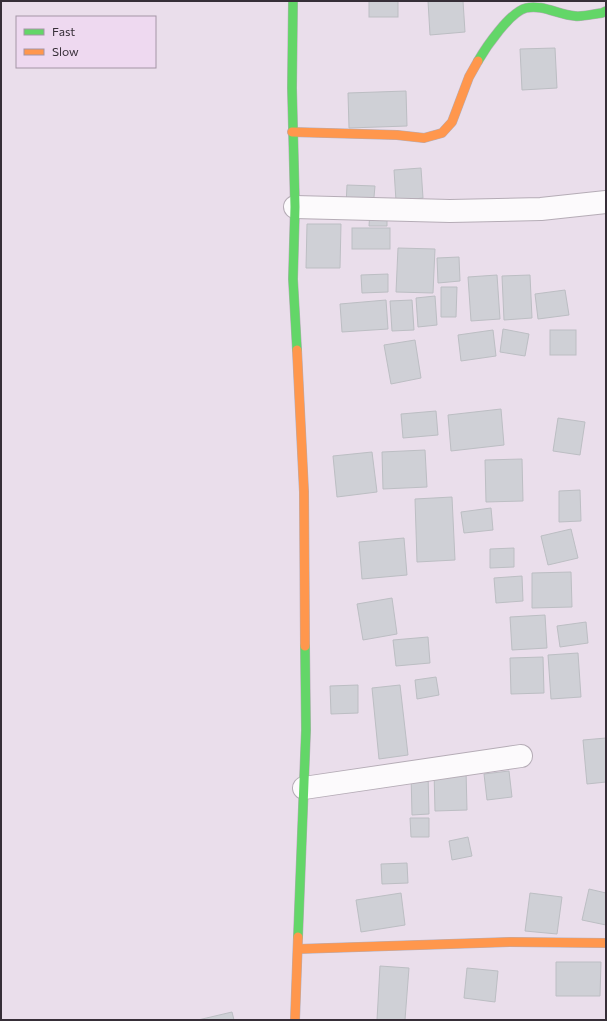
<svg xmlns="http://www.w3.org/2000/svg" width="607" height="1021" font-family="Commissioner,sans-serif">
<rect width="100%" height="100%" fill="#eadeeb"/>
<g fill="#cfd0d6" stroke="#bcbec3">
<rect x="369" y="1" width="29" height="16"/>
<polygon points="428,1 463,1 465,32 430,35"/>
<polygon points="555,48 557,88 522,90 520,49"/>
<polygon points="406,91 407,126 349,128 348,93"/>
<polygon points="421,168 423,198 396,201 394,170"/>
<polygon points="347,185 375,186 373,208 346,206"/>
<polygon points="370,211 387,211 387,226 369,226"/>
<polygon points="307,224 341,224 340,268 306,268"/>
<rect x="352" y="228" width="38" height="21"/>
<polygon points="398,248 435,249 433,293 396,292"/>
<polygon points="459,257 460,281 438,283 437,258"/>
<polygon points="388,274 388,292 362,293 361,275"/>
<polygon points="497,275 500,319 471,321 468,277"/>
<polygon points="530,275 532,318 504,320 502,276"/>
<polygon points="441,287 457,287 456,317 441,317"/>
<polygon points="565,290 569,315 538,319 535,294"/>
<polygon points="435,296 437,325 418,327 416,298"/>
<polygon points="386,300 388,329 342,332 340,304"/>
<polygon points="412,300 414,330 392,331 390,301"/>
<polygon points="503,329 529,334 525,356 500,352"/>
<polygon points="493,330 496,356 461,361 458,335"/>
<rect x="550" y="330" width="26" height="25"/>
<polygon points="415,340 421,378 391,384 384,345"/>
<polygon points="501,409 504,445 451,451 448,415"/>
<polygon points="436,411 438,435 403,438 401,414"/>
<polygon points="558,418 585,422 580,455 553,451"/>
<polygon points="425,450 427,487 383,489 382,452"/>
<polygon points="372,452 377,492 337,497 333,456"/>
<polygon points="522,459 523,501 486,502 485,460"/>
<polygon points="580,490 581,521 559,522 559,491"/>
<polygon points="452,497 455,560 417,562 415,499"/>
<polygon points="491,508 493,530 464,533 461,512"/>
<polygon points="571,529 578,558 548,565 541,536"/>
<polygon points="404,538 407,575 362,579 359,542"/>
<polygon points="514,548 514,567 490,568 490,549"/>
<polygon points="571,572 572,607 532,608 532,573"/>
<polygon points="522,576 523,601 496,603 494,578"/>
<polygon points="392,598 397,634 363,640 357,604"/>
<polygon points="545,615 547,648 512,650 510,617"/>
<polygon points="586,622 588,643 560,647 557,626"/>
<polygon points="428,637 430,663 396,666 393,640"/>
<polygon points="578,653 581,697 551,699 548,655"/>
<polygon points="543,657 544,693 511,694 510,658"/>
<polygon points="436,677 439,695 417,699 415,680"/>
<polygon points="358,685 358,713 331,714 330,686"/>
<polygon points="400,685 408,755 379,759 372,688"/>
<polygon points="606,738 606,782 587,784 583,740"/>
<polygon points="466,770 467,810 435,811 434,771"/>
<polygon points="509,771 512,797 487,800 484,774"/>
<polygon points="411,773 428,773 429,814 412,815"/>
<polygon points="410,818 429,818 429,837 411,837"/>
<polygon points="468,837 472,856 452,860 449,841"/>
<polygon points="407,863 408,883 382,884 381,864"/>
<polygon points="589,889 606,893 606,925 582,920"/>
<polygon points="401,893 405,925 361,932 356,900"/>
<polygon points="530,893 562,897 557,934 525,931"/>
<polygon points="556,962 601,962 600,996 556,996"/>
<polygon points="380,966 409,968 405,1020 377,1020"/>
<polygon points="467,968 498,971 495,1002 464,998"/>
<polygon points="232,1012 234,1020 198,1020"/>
</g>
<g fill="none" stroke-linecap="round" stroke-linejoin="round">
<g stroke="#b5acb6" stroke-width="24">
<g id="street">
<polyline points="295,207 450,211 541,209 606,202"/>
<polyline points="304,788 521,756"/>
</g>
</g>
<g stroke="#b5acb6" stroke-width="10">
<g id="fast">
<polyline points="293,1 292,88 295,207 293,279 297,350"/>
<path d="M478 61C486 47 510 12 526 8 542 4 559 15 575 16 583 17 593 14 602 13L606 11"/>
<polyline points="298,937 306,730 305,646"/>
</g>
</g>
<g stroke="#b5acb6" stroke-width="10">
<g id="slow">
<polyline points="292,132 397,135 424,138 442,133 452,122 469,77 478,61"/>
<polyline points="297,350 304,492 305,646"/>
<polyline points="298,949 510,942 606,943"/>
<polyline points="295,1020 298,937"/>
</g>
</g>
<use href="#street" stroke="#fcfafc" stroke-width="22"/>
<use href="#fast" stroke="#63d668" stroke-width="9"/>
<use href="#slow" stroke="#ff974d" stroke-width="9"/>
</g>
<rect width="607" height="1021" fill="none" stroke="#362e37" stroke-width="4"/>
<rect x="16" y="16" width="140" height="52" fill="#eed9f0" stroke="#a495a6"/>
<rect x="24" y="29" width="20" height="6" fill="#63d668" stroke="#a495a6"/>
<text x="52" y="36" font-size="12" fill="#362e37">Fast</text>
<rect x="24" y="49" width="20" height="6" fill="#ff974d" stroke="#a495a6"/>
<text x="52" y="56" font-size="12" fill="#362e37">Slow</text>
</svg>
